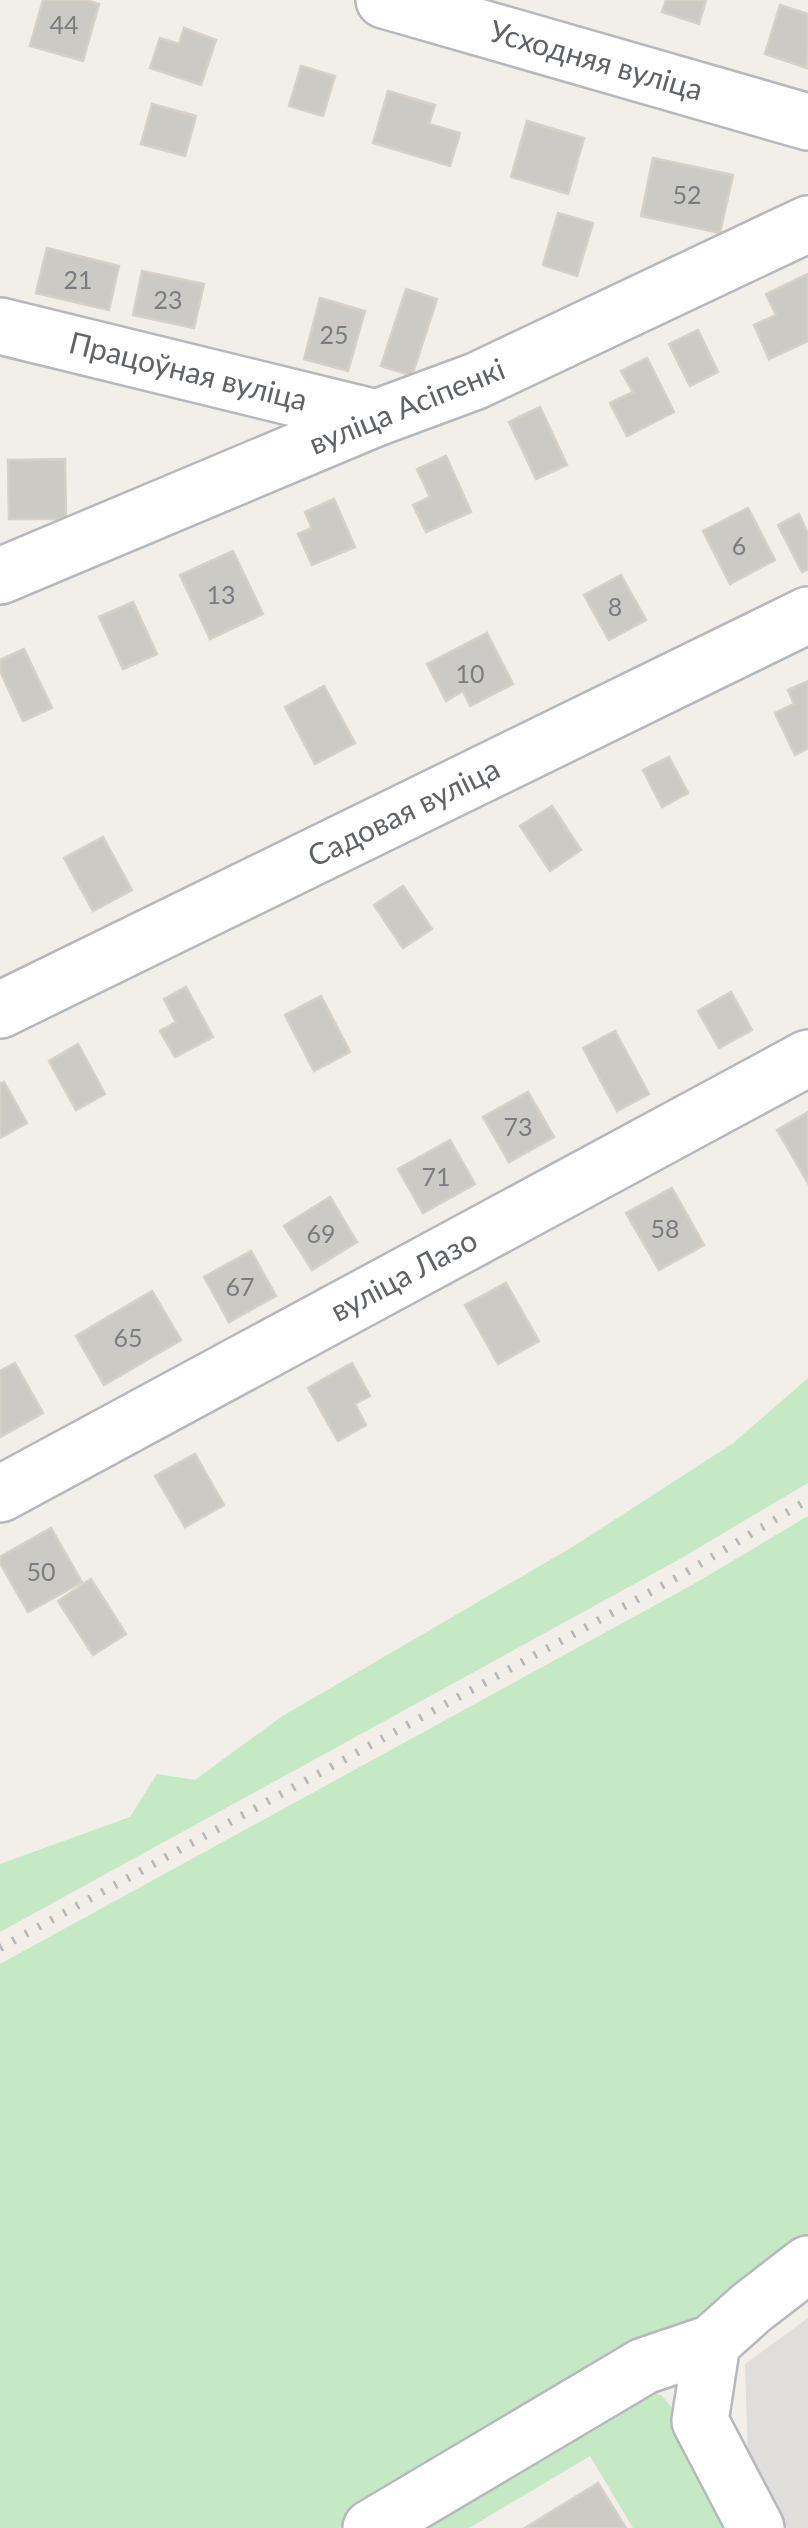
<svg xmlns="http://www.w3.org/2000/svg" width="808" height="2528" font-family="Lato,sans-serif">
<rect width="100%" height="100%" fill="#f1efe8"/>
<polygon fill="#e0deda" points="808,2318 808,2528 787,2528 748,2461 745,2364"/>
<g fill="#c5e8c5">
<polygon points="808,1378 808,1483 678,1560 0,1932 0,1864 130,1817 157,1774 195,1780 281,1717 574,1546 732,1444"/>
<polygon points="808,1516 808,2233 680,2329 520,2420 339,2528 0,2528 0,1964 692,1585"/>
<polygon points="642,2390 661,2395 674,2410 733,2528 633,2528 590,2456 469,2528 396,2528"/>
</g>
<g fill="#cccac5" stroke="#d6d1c6" stroke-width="2.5">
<polygon points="43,0 86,0 99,4 83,61 30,46"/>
<polygon points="666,0 706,0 699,24 662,12"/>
<polygon points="780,5 808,14 807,68 765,54"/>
<polygon points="184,28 216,40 201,85 150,68 160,38 179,44"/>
<polygon points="301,66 335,76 323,116 289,106"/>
<polygon points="388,91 435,105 429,124 460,133 450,166 373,143"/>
<polygon points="152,104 196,116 185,156 141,144"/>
<polygon points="527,121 584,138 568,194 511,177"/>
<polygon points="653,158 733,175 720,233 641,216"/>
<polygon points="558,213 593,223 577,276 543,265"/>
<polygon points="47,248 119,266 109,310 36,293"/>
<polygon points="142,271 204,284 194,328 133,315"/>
<polygon points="808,274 808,341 769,359 754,325 776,315 766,294"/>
<polygon points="406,289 437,299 412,376 381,366"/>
<polygon points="320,298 365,311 348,371 304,359"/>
<polygon points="698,330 718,372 690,386 669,344"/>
<polygon points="647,358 674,412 627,436 610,403 633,392 621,371"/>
<polygon points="540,407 567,465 536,479 509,422"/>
<polygon points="446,456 471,512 426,532 413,505 430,497 417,469"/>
<polygon points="65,459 66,519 9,519 8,460"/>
<polygon points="334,499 355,547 312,565 298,534 312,528 305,512"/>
<polygon points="748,508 775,560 730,584 703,531"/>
<polygon points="799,514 808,534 808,569 802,572 778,525"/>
<polygon points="233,551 263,614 210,639 180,575"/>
<polygon points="621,575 646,620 609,640 584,595"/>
<polygon points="133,602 157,654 123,669 99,617"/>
<polygon points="487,633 513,684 470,706 463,691 446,701 427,664"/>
<polygon points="24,649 52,708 23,721 0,671 0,660"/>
<polygon points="808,681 808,748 795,755 775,713 794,704 788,690"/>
<polygon points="324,686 355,743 315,764 285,707"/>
<polygon points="669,757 688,793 662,807 643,770"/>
<polygon points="552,806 581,850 550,871 520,826"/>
<polygon points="103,837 132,890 93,911 64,858"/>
<polygon points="403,886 432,929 403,948 374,905"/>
<polygon points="186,987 213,1037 175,1057 160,1031 176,1022 164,999"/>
<polygon points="731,992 752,1030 719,1048 698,1011"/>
<polygon points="321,996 350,1052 314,1071 285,1015"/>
<polygon points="615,1031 649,1094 617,1111 583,1048"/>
<polygon points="78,1044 105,1094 76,1110 49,1061"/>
<polygon points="4,1082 27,1123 0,1138 0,1084"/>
<polygon points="528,1092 554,1137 509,1162 483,1117"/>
<polygon points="808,1112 808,1183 777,1130"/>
<polygon points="450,1140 475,1184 423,1213 398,1169"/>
<polygon points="672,1188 704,1245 659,1270 626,1213"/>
<polygon points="330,1197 357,1242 312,1270 284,1226"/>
<polygon points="251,1251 276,1296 229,1322 204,1277"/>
<polygon points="506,1283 539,1341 498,1364 465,1305"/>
<polygon points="152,1291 181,1340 104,1385 76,1336"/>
<polygon points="15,1363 43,1413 0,1437 0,1371"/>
<polygon points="352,1363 370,1396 355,1404 366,1425 338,1441 308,1388"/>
<polygon points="195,1454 224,1505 185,1527 155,1476"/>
<polygon points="51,1528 82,1582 28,1612 0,1563 0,1557"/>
<polygon points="91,1579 126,1634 93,1655 58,1601"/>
<polygon points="598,2483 626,2528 525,2528"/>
</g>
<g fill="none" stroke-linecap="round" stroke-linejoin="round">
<g stroke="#b5b8bc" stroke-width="60">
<g id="minor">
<polyline points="384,0 808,122"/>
<polyline points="0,326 376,418"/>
<polyline points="0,576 376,418 476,381 808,224"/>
<polyline points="0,1010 808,615"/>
<polyline points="0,1494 808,1058"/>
<polyline points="371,2528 644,2366 712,2343"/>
<polyline points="756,2528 700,2421 712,2343 751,2308 808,2264"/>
</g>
</g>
<use href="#minor" stroke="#fff" stroke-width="55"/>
<polyline stroke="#b6b7b8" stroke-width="8" stroke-dasharray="2.5 12" stroke-linecap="butt" points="0,1948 685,1573 808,1500"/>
</g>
<g text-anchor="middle" stroke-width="9" stroke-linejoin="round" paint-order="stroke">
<g font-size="25" fill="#7a7d7f">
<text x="64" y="34">44</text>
<text x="687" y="204">52</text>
<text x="78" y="289">21</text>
<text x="168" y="309">23</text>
<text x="334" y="344">25</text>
<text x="739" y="555">6</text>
<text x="221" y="604">13</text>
<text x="615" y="616">8</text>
<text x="470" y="683">10</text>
<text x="518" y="1136">73</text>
<text x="436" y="1186">71</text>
<text x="665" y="1238">58</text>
<text x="321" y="1243">69</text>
<text x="240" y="1296">67</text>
<text x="128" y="1347">65</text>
<text x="41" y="1581">50</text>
</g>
<g font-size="30" fill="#5f6368" stroke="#fff">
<text transform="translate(596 61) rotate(16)" y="10">Усходняя вуліца</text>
<text transform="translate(188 372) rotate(14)" y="10">Працоўная вуліца</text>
<text transform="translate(407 407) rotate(-22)" y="10">вуліца Асіпенкі</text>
<text transform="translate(404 813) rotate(-26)" y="10">Садовая вуліца</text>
<text transform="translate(404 1276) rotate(-28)" y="10">вуліца Лазо</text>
</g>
</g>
</svg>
